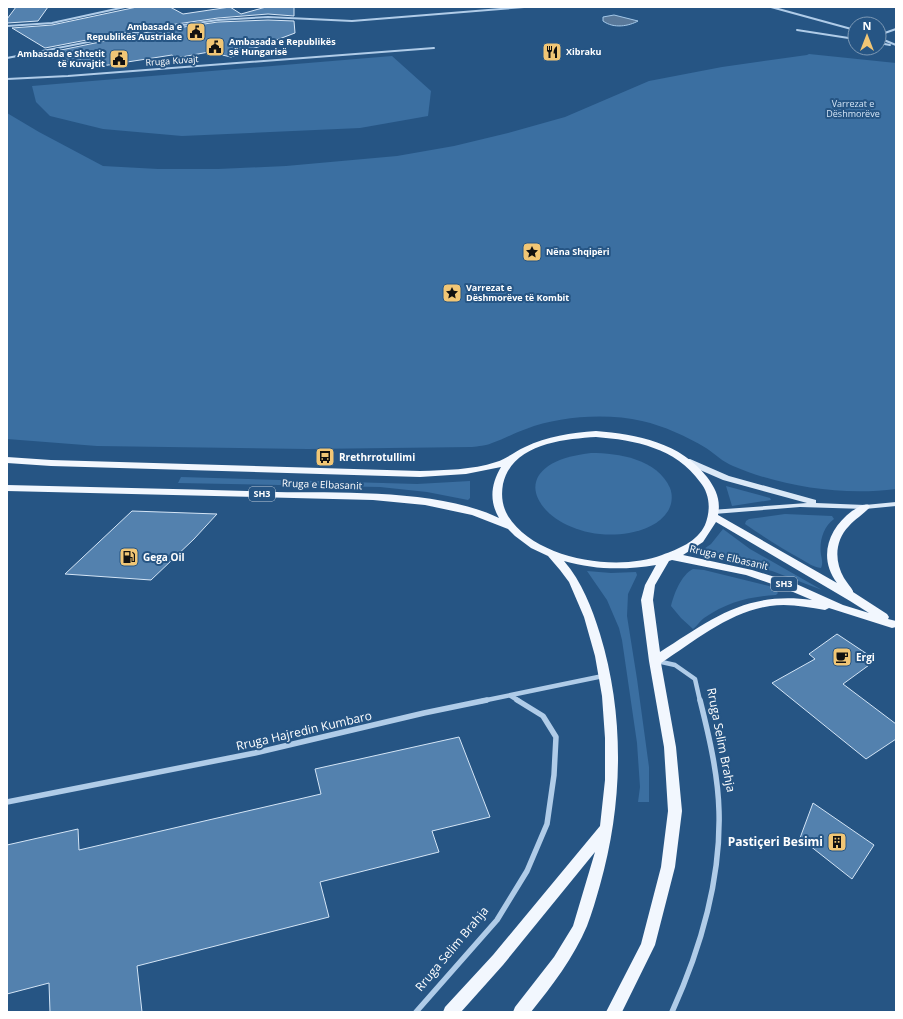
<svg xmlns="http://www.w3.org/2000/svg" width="903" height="1019" font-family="'Open Sans',sans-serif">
<rect width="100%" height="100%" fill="#265584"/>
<g fill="#3b6fa1">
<path d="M809 54 896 63V489C843 496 782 487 733 466 723 462 715 454 706 448 686 436 664 426 642 421 607 413 559 416 526 429 514 433 504 439 492 443 486 446 478 446 472 447L308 449 97 446 7 439V113L39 132 103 166 158 169H218L286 166 397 156 454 146 508 133 565 117 649 81 722 67 807 55Z"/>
<polygon points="392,56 431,91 428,116 360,128 182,136 103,129 50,116 36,102 32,86"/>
<path d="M591 453C619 453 657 459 670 488 673 496 672 504 668 511 660 524 644 530 629 533 549 547 485 465 591 453Z"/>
<polygon points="181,477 417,484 470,481 470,498 468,500 427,492 380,487 178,483"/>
<polygon points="726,486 770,498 771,500 732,506"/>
<path d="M785 514 832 516 834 519C823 527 819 542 821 555 822 560 823 563 821 568 813 567 808 563 801 559 782 549 764 537 745 524L746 521 749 519Z"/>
<polygon points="723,529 750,549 822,590 772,571 698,553 711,544"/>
<path d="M693 569 704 570 769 586 775 589 778 593 776 595C748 597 728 602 704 618 700 621 697 626 693 629L681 618 671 606C674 594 681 575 693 569Z"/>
<polygon points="587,571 611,573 636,572 637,575 628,594 627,616 637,679 649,767 649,802 638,802 640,787 637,743 622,640 619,628 607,600"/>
</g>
<path fill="#5a799a" stroke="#a4c8e8" d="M614 15 638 21C629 26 614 29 603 21V17Z"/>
<g fill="#5381ae" stroke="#d4e5f6">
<polygon points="16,7 48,7 38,21 7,23 7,19"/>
<polygon points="137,7 170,7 183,14 230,7 241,14 266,7 294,7 294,16 268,14 218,18 149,28 45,48 12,28 52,25"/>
<polygon points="268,20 294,21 295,33 231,57 209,52 176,58 172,55 89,68 81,60 67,62 51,52 149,32 218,22"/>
<polygon points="132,511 217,514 194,539 151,580 65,574"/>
<polygon points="837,634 876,660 843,684 896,724 896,739 866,759 772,683 815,659 809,654"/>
<polygon points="459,737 490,817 432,831 439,852 320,882 329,917 137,966 142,1012 50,1012 49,983 7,994 7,845 78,829 79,850 321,794 315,769"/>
<polygon points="813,803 874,845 852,879 800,838"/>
</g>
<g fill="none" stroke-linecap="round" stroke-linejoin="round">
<g stroke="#b0cce8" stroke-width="2">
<polyline points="771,7 855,30"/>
<polyline points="7,26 52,23 125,7"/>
<polyline points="797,30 855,39"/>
<polyline points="879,35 896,29"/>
<polyline points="879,38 896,45"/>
<polyline points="879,43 890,45"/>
<polyline points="7,58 149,30 218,20 268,17 352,21 524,7"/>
<polyline points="7,79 68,76 434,48"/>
</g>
<g stroke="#b0cce8" stroke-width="4.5">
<polyline points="657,661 675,665 695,679 700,701"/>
<polyline points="511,696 519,701"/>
<polyline points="482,701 603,676"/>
</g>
<g stroke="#b0cce8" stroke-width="5.5">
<polyline points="7,802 255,753 424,713 487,700"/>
<polyline points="416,1012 497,920 527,871 547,824 554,775 556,737 543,716 517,700"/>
<path d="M672 1012C700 950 721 880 719 811 718 774 709 736 700 700"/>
</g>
<polygon fill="#dae8f7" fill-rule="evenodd" points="684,459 690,459 729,476 816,500 816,503 865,505 896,502 896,506 865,509 800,507 714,514 711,514 710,512 711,510 807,503 723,480 684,463 683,461"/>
<path fill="#f2f7fe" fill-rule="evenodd" d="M596 431C637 434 681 443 707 477 716 489 721 500 718 515L837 583C818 558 828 529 852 511 858 508 862 503 869 505L870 507C864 514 855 519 849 526 835 540 834 561 844 578 847 583 851 587 853 591V592L887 614 889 617 888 619 896 621V627L892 628 829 608 825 610C807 607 788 603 770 606 729 612 695 641 661 663L676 747 682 811 675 867 655 945 622 1012H606L641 944 661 867 668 811 664 747 649 661 641 600 645 585 656 565C625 570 595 570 564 561 582 582 592 608 600 634 625 716 623 804 600 885 596 899 592 913 587 926 574 957 552 986 531 1012H513L515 1007 554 957 573 926 595 852 503 965 461 1012H443L445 1007 493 955 600 826 605 780V738L602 696 595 656 584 617 569 582 560 570 548 556 531 548 515 536 508 529 472 515 425 505 373 500 7 491V485C97 487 186 489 276 492 342 493 439 489 499 518 489 501 491 484 501 467L466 474 420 477 51 466 7 463V457L51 460 420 471C445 470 472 470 496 462 508 458 514 452 525 447 547 436 571 433 596 431ZM596 437C635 440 676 448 700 482 710 494 711 510 705 525 697 542 678 549 662 555 617 572 536 560 508 516 502 506 501 495 503 484 512 444 563 439 596 437ZM716 522 850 601 869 613 843 605 794 583 752 570 683 555 703 542ZM672 560 746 575 786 589 812 600C746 591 712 619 660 652L653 600 655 585 669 561Z"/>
</g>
<defs>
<g id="civic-square" transform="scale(1)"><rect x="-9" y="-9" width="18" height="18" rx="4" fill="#f1c675" stroke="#265584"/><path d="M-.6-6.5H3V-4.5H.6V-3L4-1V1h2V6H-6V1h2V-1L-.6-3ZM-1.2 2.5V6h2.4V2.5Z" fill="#111"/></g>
<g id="restaurant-square" transform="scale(1)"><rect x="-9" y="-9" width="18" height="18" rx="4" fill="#f1c675" stroke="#265584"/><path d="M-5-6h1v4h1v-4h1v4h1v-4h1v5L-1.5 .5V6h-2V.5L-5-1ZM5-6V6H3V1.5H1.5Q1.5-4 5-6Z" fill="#111"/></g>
<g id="sight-square" transform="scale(1)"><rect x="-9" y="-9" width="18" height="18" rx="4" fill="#f1c675" stroke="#265584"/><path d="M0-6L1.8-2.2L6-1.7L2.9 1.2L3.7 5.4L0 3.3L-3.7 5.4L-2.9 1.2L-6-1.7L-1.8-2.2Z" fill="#111"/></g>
<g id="bus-square" transform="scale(1)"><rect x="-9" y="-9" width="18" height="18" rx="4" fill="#f1c675" stroke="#265584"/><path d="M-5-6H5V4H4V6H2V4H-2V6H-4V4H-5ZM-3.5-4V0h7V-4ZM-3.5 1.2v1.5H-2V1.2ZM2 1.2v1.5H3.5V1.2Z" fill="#111"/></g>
<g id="fuel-square" transform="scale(1)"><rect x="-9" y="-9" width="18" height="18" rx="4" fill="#f1c675" stroke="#265584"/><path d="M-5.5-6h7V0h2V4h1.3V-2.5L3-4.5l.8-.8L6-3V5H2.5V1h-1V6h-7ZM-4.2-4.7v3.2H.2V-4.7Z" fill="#111"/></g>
<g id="cafe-square" transform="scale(1)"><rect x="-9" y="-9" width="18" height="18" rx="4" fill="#f1c675" stroke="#265584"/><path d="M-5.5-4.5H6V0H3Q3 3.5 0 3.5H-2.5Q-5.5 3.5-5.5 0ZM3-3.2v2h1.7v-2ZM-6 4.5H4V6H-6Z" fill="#111"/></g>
<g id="building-square" transform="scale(1)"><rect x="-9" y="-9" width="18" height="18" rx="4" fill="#f1c675" stroke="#265584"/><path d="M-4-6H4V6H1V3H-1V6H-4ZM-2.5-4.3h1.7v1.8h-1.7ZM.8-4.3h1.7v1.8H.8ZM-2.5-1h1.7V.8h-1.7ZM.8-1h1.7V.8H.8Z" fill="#111"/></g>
</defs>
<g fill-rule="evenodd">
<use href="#civic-square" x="196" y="32"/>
<use href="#civic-square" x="215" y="47"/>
<use href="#restaurant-square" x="552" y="52"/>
<use href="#civic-square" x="119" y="59"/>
<use href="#sight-square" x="532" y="252"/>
<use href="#sight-square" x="452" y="293"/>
<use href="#bus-square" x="325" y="457"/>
<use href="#fuel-square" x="129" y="557"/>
<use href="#cafe-square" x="842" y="657"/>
<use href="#building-square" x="837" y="842"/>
</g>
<g text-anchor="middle" stroke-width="4" stroke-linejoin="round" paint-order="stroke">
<g font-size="9" font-weight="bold" fill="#fff" stroke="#265584" text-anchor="start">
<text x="182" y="30" text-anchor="end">Ambasada e<tspan x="182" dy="10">Republikës Austriake</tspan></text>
<text x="229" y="45">Ambasada e Republikës<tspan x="229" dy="10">së Hungarisë</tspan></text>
<text x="566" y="55">Xibraku</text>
<text x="105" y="57" text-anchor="end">Ambasada e Shtetit<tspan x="105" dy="10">të Kuvajtit</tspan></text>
<text x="546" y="255">Nëna Shqipëri</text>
<text x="466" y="291">Varrezat e<tspan x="466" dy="10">Dëshmorëve të Kombit</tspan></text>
</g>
<g font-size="9" fill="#fff" stroke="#265584">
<text transform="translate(172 61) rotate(-4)" y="3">Rruga Kuvajt</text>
</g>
<g font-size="9" fill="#d4e5f6" stroke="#265584">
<text x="853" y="107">Varrezat e<tspan x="853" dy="10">Dëshmorëve</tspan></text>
</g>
<g fill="#265584" stroke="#beccda" stroke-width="1">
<rect x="249" y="487" width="26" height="14" rx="3"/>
<rect x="771" y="577" width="26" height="14" rx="3"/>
</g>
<g font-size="9" font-weight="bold" fill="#fff">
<text x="262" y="497">SH3</text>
<text x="784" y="587">SH3</text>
</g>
<g font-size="10" font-weight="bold" fill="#fff" stroke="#265584" text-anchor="start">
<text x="339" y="461">Rrethrrotullimi</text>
<text x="143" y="561">Gega Oil</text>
<text x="856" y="661">Ergi</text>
</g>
<g font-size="10" fill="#fff" stroke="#265584">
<text transform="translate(322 484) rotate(2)" y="4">Rruga e Elbasanit</text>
<text transform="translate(729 557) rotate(13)" y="4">Rruga e Elbasanit</text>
</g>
<g font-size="12" fill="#fff" stroke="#265584">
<text transform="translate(304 731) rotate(-13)" y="4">Rruga Hajredin Kumbaro</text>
<text transform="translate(721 740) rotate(79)" y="4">Rruga Selim Brahja</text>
<text transform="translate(452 949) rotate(-50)" y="4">Rruga Selim Brahja</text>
</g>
<g font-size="12" font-weight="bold" fill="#fff" stroke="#265584" text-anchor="end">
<text x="823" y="846">Pastiçeri Besimi</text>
</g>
</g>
<rect width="903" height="1019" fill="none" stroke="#ffffff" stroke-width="16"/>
<g transform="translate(867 36)"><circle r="19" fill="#265584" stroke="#7d99b5"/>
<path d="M0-3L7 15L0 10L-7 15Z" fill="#f1c675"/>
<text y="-6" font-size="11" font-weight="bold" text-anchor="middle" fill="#ffffff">N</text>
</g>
</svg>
